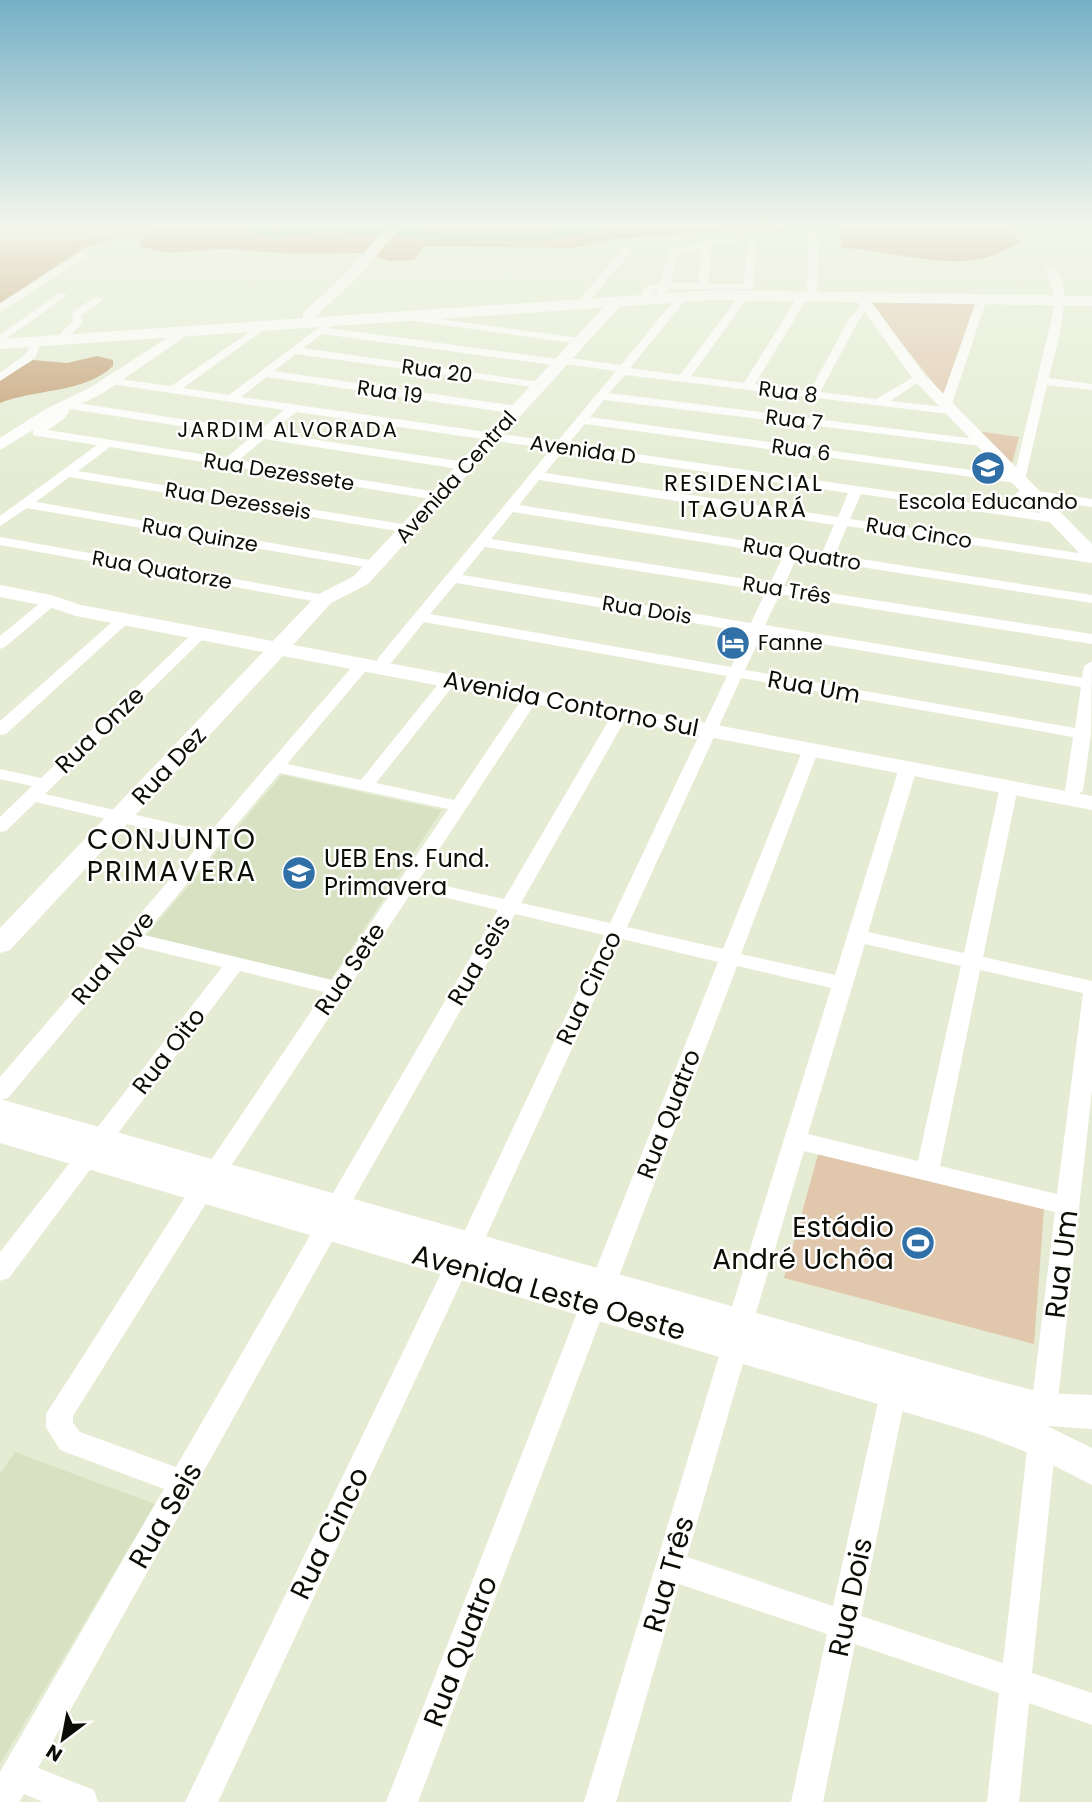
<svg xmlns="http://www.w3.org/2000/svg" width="1092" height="1802" font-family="Poppins,sans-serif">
<rect width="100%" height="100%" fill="#e5ecd3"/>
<g fill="#d8e2c2">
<polygon points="282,775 442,810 329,982 145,937"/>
<polygon points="15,1452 155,1504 0,1764 0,1474"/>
</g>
<g fill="#e1c7ac">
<polygon points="0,225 157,225 154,231 139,241 118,238 0,243"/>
<polygon points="866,298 976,301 943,395"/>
<polygon points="976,431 1019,437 1011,467"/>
<polygon points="819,1151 1044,1209 1034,1344 784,1278"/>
</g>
<g fill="#c29a6e">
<polygon points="157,225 782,225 782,233 759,229 666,235 609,240 573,248 424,246 414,260 390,261 362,253 295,254 224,249 167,253 141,247 139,241 154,231"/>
<path d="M837 225H1014L1012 229 1020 243C1010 247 1000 253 991 256 950 271 884 249 841 248L840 226Z"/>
<polygon points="118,238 84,248 0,303 0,243"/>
<path d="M97 356 113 360V366C85 393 35 389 0 403V380L33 360 67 363Z"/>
</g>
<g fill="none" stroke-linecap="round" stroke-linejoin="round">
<polyline stroke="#68aa94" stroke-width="2.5" points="536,236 554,230 555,225"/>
<polygon fill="#68aa94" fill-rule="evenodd" points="238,225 259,225 273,231 311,225 345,225 469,233 543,233 585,225 617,225 610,229 543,241 469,241 321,232 272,239"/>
<g fill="#fff" fill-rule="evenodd">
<path d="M814 226 819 229 817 296 812 299 808 297 755 384 810 391 850 317 865 301 870 304 860 318 820 392 876 399 919 374 925 377 923 379 890 401 953 408 959 412 957 415 625 375 609 393 984 440 988 441V447L604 400 590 417 1014 476 1056 300 1046 269 1051 266C1079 282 1054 353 1049 378L1092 384V390L1047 385 1024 484 585 424 568 444 1061 516V522L1056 523 861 494 850 519 1092 555V563L847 526 835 555 1092 595V603L797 557 784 586 1092 634V644L780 594 765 625 1082 678 1084 666 1092 661 1091 734 1083 791 1074 796 1065 791 1073 737 741 678 627 927 723 949 803 749 811 744 819 749 741 954 835 975 899 768 908 763 917 768 868 932 964 953 1000 787 1003 783H1015L1018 787 983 957 1092 981V1090L1057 1409 1054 1418 1044 1421 1034 1418 1031 1409 1055 1212 804 1151 753 1323 749 1331 740 1334 731 1331 727 1323 831 988 737 966 616 1284 612 1291 603 1294 594 1291 590 1284 718 962 622 939 482 1245 479 1252 470 1255 461 1252 458 1245 604 935 515 914 345 1214 337 1217 329 1214 325 1207 329 1200 498 910 413 890 223 1178 215 1181 207 1178 203 1172 324 992 240 971 109 1145 101 1148 93 1145 90 1139 93 1133 222 967 135 946 8 1098 0 1100V1077L202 842 36 802 6 831 0 832V817L32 786 0 779V769L41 778 196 630H206L209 633 45 794 210 832 357 661H369L371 664 369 667 287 764 361 780 443 678 449 676 457 681 376 783 454 800 526 693 532 691 540 696 419 880 504 899 613 713 621 708 629 713 521 903 610 923 727 676 424 622 391 663H379L377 660 379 657 551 449 296 412 271 433 465 462 471 466 465 470 264 439 239 460 443 493V499L438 500 110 447 78 471 414 526 416 529 409 533 69 477 36 502 381 562 383 565 376 569 27 508 0 526V516L97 445 37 436 33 435V429L57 412 61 403 65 401 259 431 284 410 111 384 105 381 111 378 171 386 262 323 267 326 266 328 183 388 229 395 330 319 335 322 329 328 558 359 563 357 621 365 679 294H687V298L630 368 680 375 741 293 745 292 750 295 691 376 744 383 800 293H807L809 229ZM322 334 560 366 565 364 616 371 557 442 241 397 267 377 517 414 523 410 517 406 274 371 296 354 540 388 546 385 540 382 303 348ZM70 409 251 437 226 458 48 430 66 417ZM563 451 848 493 838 517 545 473ZM539 480 834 525 822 553 519 505ZM513 512 784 555 770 583 491 539ZM485 547 766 591 751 623 462 575ZM456 583 747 632 731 667 430 614ZM762 634 1081 687 1075 728 745 670ZM280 773 448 809 332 980 144 935ZM865 944 961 966 918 1161 808 1134ZM980 970 1083 993 1057 1194 940 1166Z"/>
<path d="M741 235 758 239 752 289H668L662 296 657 293 658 290 646 297 641 294 647 286 660 284 669 253 676 247ZM741 241H748L743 284H708L711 246ZM702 248 698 283H670L678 254Z"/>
<polygon points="625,247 633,249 586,305 578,305 578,301"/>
<polygon points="81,253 89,255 0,312 0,304"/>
<polygon points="59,293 68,295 0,343 0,335"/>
<polygon points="982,296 987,299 952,404 942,406 940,404 977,299"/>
<polygon points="95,297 104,299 81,315 83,322 64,342 56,342 56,338 73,321 72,312"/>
<polygon points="395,313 580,338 585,341 580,344 391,318 390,316"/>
<polygon points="32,340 41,342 35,358 0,381 0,373 26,354"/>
<polygon points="1023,489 1092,499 1092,507 1018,496 1016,493"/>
<polygon points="0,537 324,595 331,599 324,603 0,545"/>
<polygon points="51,597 58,601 56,604 5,647 0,649 0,636 46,598"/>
<polygon points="124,614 132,619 129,622 6,734 0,735 0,721 119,616"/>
<polygon points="87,1148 95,1151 99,1157 95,1163 9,1278 0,1281 0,1252 79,1151"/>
<polygon points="202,1181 210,1183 214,1190 210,1197 73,1416 73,1423 80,1432 176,1467 319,1220 328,1217 337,1220 340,1227 38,1768 94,1790 98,1802 43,1802 24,1794 19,1802 0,1802 0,1772 164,1489 60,1450 46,1427 46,1414 194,1183"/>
<polygon points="457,1255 466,1258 469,1265 218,1802 185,1802 445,1265 448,1258"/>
<polygon points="593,1294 602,1297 606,1305 418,1802 386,1802 580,1305 584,1297"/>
<polygon points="735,1335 744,1338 748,1346 687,1557 833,1606 880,1393 884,1385 893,1381 902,1385 906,1393 861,1616 1003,1663 1028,1441 1032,1432 1042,1428 1052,1432 1056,1441 1032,1673 1092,1693 1092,1725 1029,1703 1019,1802 987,1802 999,1693 855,1644 823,1802 791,1802 827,1634 679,1584 616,1802 584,1802 722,1346 726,1338"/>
</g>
<g fill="#fff" fill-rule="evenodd">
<polygon points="389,225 402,225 360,275 313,319 303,319 303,313 350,269"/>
<polygon points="860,292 865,293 924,374 1092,544 1092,561 1085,559 914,380 853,296"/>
<polygon points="617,297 622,298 622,304 368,584 331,603 293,645 1092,796 1092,810 283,656 10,950 0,953 0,928 263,652 76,616 46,606 0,597 0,585 51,595 81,605 273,641 317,595 354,576 612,298"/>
<polygon points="184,327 189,328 191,331 189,334 103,393 56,416 0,450 0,438 44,410 91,387"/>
<polygon points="0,1099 986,1378 1044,1393 1092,1395 1092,1429 1047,1426 1092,1448 1092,1485 1029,1453 982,1435 0,1143"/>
</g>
<polygon fill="#fff" fill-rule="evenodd" points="714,290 1092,296 1092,306 714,300 0,349 0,339"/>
</g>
<linearGradient id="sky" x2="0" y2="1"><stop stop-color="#75b0c6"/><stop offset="0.47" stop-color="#f3f6eb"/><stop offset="1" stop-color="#f3f6eb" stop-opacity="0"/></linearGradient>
<rect width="1092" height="478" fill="url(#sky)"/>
<defs>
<g id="school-disc" transform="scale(1.75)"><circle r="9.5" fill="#3070a6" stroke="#fff"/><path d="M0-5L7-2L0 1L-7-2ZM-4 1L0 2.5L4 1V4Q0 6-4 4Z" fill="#fff"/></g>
<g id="hotel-disc" transform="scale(1.75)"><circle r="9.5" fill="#3070a6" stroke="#fff"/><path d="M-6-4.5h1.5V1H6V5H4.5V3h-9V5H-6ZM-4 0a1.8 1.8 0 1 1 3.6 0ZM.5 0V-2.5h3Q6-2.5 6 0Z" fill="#fff"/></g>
<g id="stadium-disc" transform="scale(1.75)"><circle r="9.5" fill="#3070a6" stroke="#fff"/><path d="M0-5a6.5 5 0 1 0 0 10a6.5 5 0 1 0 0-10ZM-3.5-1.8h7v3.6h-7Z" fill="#fff"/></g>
</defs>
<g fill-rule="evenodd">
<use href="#school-disc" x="988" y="468"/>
<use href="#hotel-disc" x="733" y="643"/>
<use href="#school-disc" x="299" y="873"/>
<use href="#stadium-disc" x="918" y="1243"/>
</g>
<g text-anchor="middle" stroke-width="5" stroke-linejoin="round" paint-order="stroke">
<g font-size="21" fill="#0c0e06" stroke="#fff">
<text transform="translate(437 371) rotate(8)" y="7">Rua 20</text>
<text transform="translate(390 392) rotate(8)" y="7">Rua 19</text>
<text transform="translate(788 392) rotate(7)" y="7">Rua 8</text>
<text transform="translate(794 420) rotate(7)" y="7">Rua 7</text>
<text transform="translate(583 450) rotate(8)" y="7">Avenida D</text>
<text transform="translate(801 450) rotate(8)" y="7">Rua 6</text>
<text transform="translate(279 472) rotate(9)" y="7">Rua Dezessete</text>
<text transform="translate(456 477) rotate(-48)" y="7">Avenida Central</text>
<text transform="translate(238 501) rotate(9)" y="7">Rua Dezesseis</text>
<text transform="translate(919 533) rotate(9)" y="7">Rua Cinco</text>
<text transform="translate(200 535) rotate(10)" y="7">Rua Quinze</text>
<text transform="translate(802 554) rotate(9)" y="7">Rua Quatro</text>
<text transform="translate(162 570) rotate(10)" y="7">Rua Quatorze</text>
<text transform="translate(787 590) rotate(9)" y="7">Rua Três</text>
<text transform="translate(647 610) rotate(9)" y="7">Rua Dois</text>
</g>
<g font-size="21" letter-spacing="2" fill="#0c0e06" stroke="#fff">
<text x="288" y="437">JARDIM ALVORADA</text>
</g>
<g font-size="21" fill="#0c0e06" stroke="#fff">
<text x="988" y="509">Escola Educando</text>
<text x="758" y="650" text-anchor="start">Fanne</text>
</g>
<g font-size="23" letter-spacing="2" fill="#0c0e06" stroke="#fff">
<text x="744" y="491">RESIDENCIAL<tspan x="744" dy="26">ITAGUARÁ</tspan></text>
</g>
<g font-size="24" fill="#0c0e06" stroke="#fff">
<text transform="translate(814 687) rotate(10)" y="8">Rua Um</text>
<text transform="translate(571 704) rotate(11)" y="8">Avenida Contorno Sul</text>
<text transform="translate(100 730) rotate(-44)" y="8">Rua Onze</text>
<text transform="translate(169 766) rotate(-47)" y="8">Rua Dez</text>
<text transform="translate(113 958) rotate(-50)" y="8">Rua Nove</text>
<text transform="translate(479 960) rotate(-60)" y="8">Rua Seis</text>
<text transform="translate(350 969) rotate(-56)" y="8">Rua Sete</text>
<text transform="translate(589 988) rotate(-65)" y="8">Rua Cinco</text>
<text transform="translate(169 1051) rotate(-52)" y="8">Rua Oito</text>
<text transform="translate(669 1114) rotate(-69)" y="8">Rua Quatro</text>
</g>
<g font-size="24" fill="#0c0e06" stroke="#fff" text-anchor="start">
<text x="324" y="867">UEB Ens. Fund.<tspan x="324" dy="28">Primavera</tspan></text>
</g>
<g font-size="28" letter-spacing="2" fill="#0c0e06" stroke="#fff">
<text x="172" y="849">CONJUNTO<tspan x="172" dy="32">PRIMAVERA</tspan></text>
</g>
<g font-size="28" fill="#0c0e06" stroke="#fff" text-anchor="end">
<text x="894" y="1237">Estádio<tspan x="894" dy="32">André Uchôa</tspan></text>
</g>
<g font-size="28" fill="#0c0e06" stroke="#fff">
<text transform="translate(1061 1264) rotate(-83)" y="10">Rua Um</text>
<text transform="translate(549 1292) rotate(16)" y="10">Avenida Leste Oeste</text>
<text transform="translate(165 1515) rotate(-60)" y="10">Rua Seis</text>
<text transform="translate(329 1533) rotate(-64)" y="10">Rua Cinco</text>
<text transform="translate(668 1574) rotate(-74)" y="10">Rua Três</text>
<text transform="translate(850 1597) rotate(-78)" y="10">Rua Dois</text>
<text transform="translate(460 1651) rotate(-69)" y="10">Rua Quatro</text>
</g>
</g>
<g transform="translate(63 1739) rotate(212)" stroke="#ffffff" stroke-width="5" paint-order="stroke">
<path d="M0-5L12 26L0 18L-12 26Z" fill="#0c0e06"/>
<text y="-10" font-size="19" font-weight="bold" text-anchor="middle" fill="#0c0e06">N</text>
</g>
</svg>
